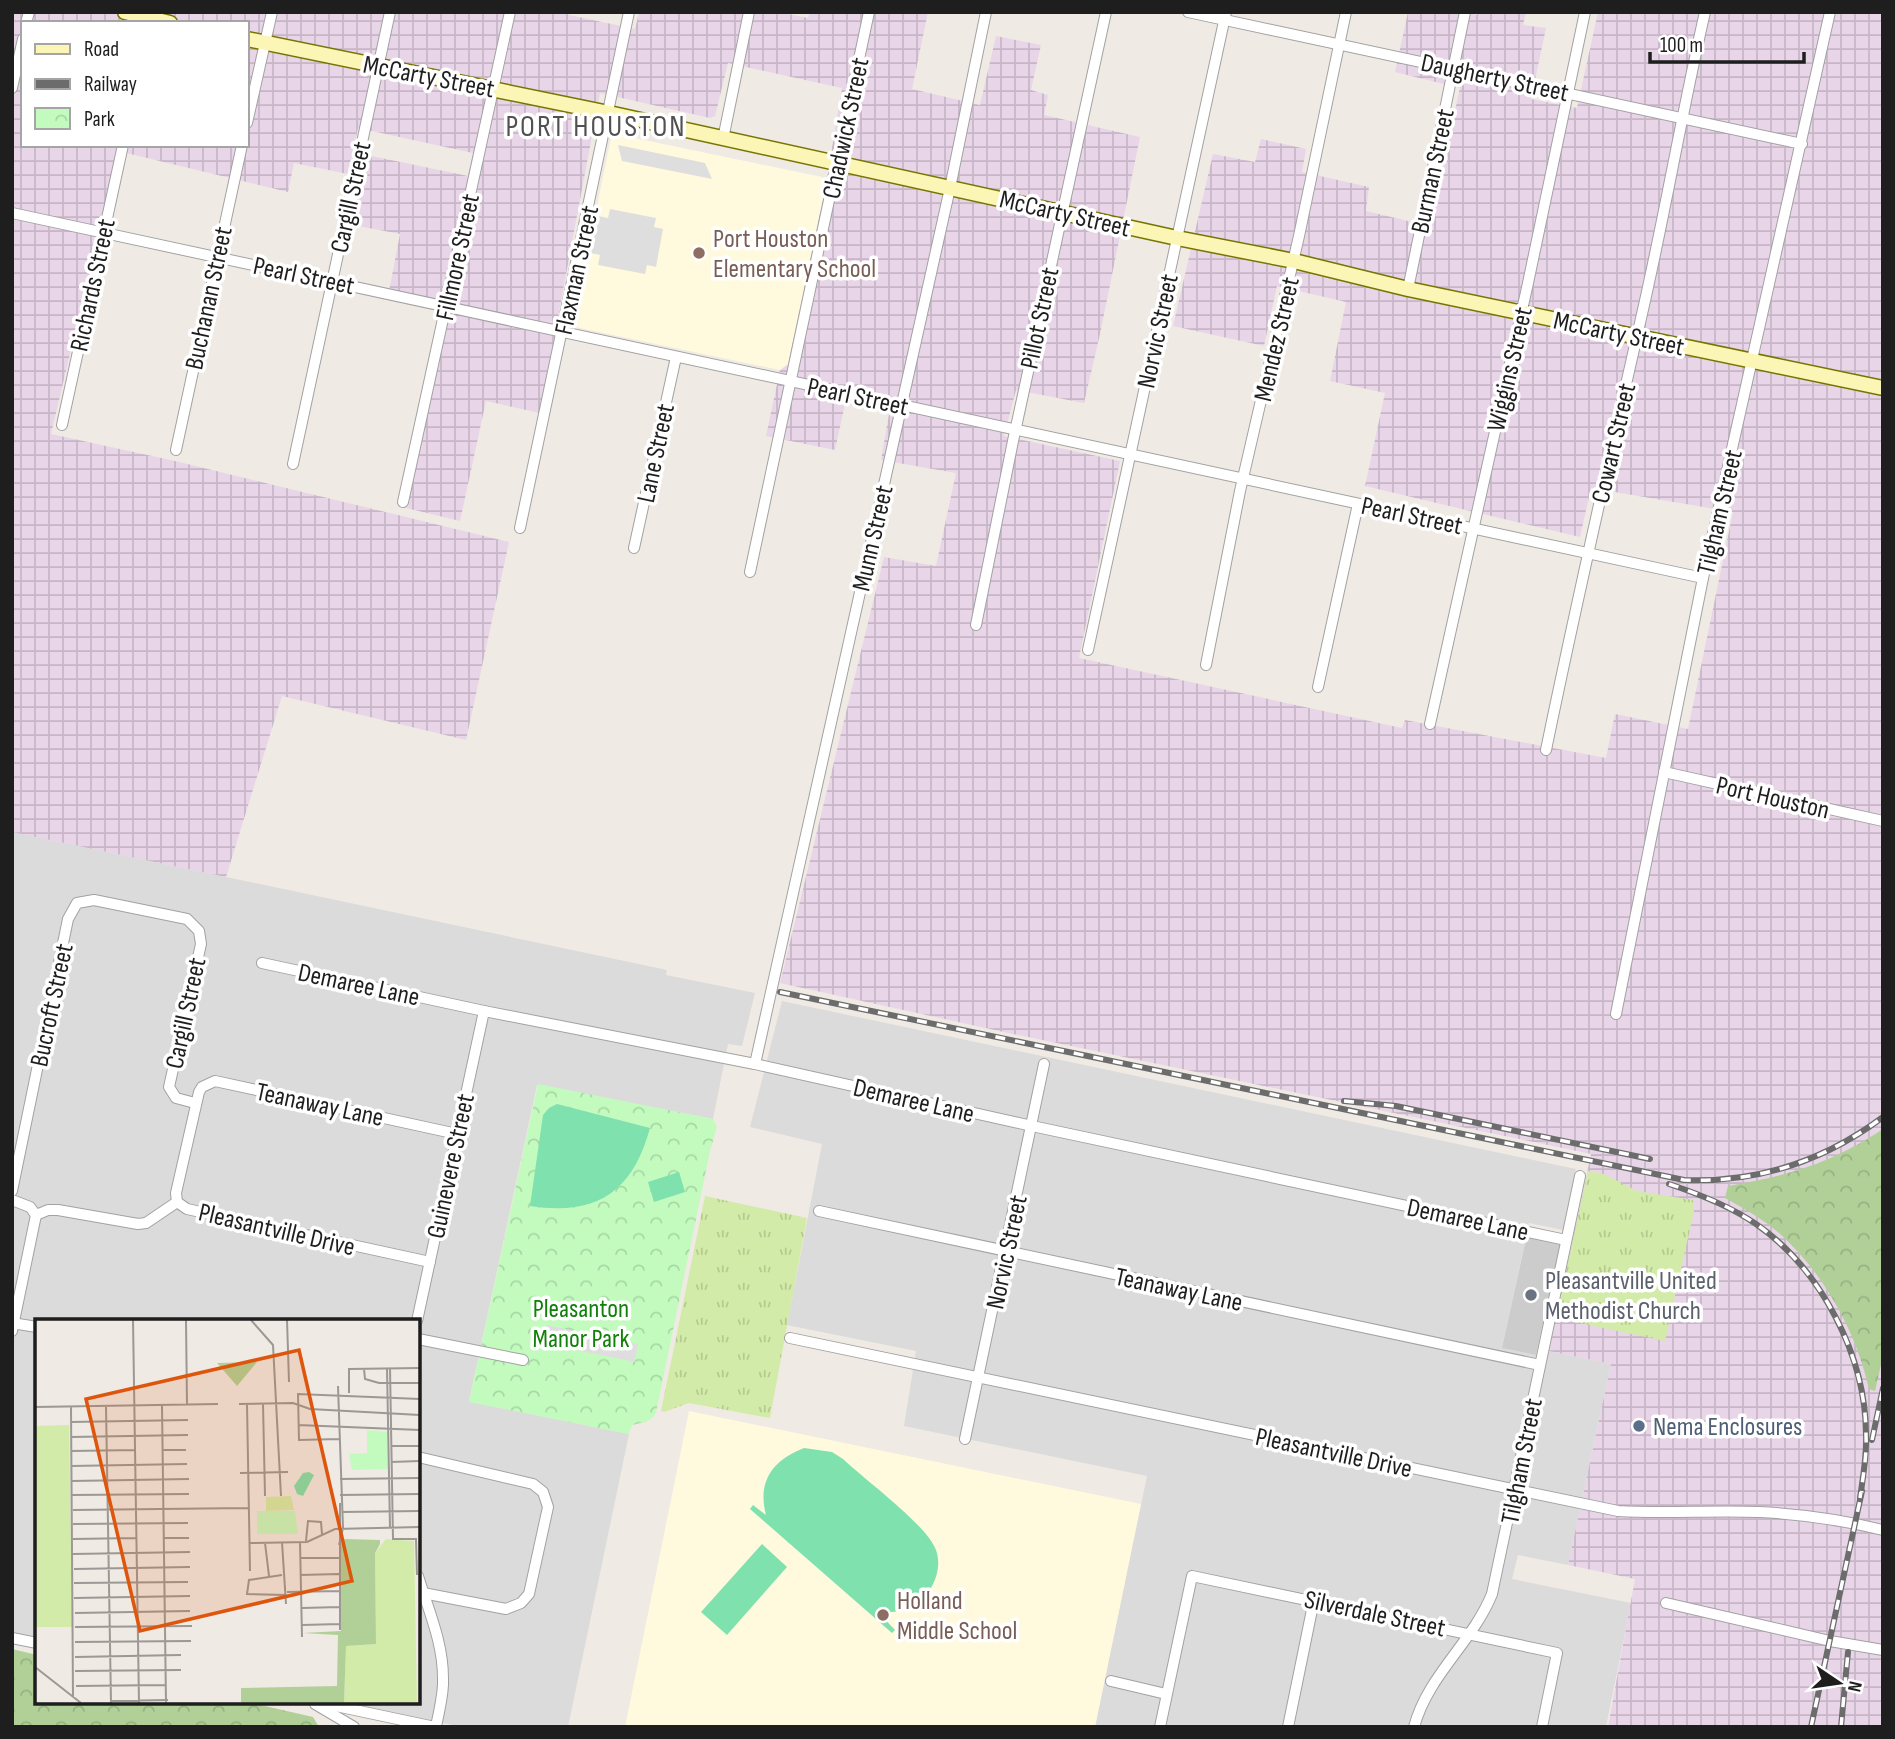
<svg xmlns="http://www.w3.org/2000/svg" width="1895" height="1739" font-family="'Sofia Sans Condensed',sans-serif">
<defs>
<pattern id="industrial-grid" width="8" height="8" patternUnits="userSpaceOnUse" patternTransform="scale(1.75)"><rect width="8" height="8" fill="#e9d5e8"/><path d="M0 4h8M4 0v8" fill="none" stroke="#c7b6c7"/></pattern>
<pattern id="grass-tufts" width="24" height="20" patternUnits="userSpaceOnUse" patternTransform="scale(1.75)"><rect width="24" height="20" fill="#d3eba8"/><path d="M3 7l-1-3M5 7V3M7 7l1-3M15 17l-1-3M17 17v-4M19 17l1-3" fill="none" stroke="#b5c990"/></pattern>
<pattern id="forest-crowns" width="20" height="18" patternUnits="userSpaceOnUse" patternTransform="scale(1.75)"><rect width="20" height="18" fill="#b0d097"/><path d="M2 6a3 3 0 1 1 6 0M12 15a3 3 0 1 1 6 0" fill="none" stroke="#97b282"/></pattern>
<pattern id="park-crowns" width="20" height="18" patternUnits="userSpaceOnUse" patternTransform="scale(1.75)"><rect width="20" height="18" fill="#c3fbbf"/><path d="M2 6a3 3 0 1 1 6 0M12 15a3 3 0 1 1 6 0" fill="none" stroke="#a7d7a4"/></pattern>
</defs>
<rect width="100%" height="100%" fill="#efeae4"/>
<g fill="#dcdbdb">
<polygon points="13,832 667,970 666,975 755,993 742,1046 728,1044 713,1119 537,1085 469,1401 629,1434 568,1727 462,1727 346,1702 418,1702 418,1321 37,1321 37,1637 12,1632"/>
<polygon points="782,1001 1576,1169 1563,1230 1529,1223 1502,1348 1536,1355 1549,1351 1611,1364 1568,1565 1518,1555 1512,1579 1631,1603 1606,1727 1095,1727 1147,1476 904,1426 916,1351 787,1325 822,1144 750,1127"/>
</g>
<path fill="url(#industrial-grid)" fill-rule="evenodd" d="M12 12H569V15L635 29 639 12H779L808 18 810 12H928L912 89 980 105 996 36 1041 45 1031 90 1048 95 1044 115 1140 137 1100 334 1084 403 1016 390 1004 436 1120 461 1079 658 1402 728 1405 720 1606 758 1615 714 1688 729 1733 512 1591 488 1580 537 1365 486 1385 393 1330 381 1346 302 1277 286 1264 346 1173 326 1213 154 1255 162 1261 139 1306 149 1302 172 1369 187 1366 211 1429 226 1460 88 1395 72 1408 12H1466L1477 15 1478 12H1526L1523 25 1546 28 1531 99 1577 108 1598 12H1883V1727H1608L1635 1579 1568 1565 1611 1364 1549 1351 1591 1154 999 1031 780 983 884 557 936 566 956 473 881 460 889 414 845 404 835 450 766 436 780 370 788 364 826 184 842 88 728 63 715 116 710 118 600 93 540 413 486 401 460 521 398 506 444 302 389 291 400 234 348 224 362 154 468 176 473 153 358 128 348 174 294 163 288 192 118 151 51 434 175 461 509 542 466 740 282 696 226 877 12 832ZM23 23H247V145H23Z"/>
<g fill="#fffadd">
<polygon points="620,135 822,177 826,184 788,364 780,370 575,327 573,323 611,138"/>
<polygon points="689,1411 1141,1504 1095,1727 625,1727"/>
</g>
<polygon fill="#ccc" points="1527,1234 1561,1241 1536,1355 1502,1348"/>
<g fill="url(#grass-tufts)">
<polygon points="1588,1171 1604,1174 1637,1191 1693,1200 1694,1211 1665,1341 1556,1318"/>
<polygon points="705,1196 807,1218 770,1418 689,1403 664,1412 661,1411"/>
</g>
<g fill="url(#forest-crowns)">
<path d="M1883 1129V1356L1875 1391 1869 1389C1856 1331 1823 1272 1779 1233 1763 1219 1743 1208 1725 1198L1728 1186C1788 1176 1832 1163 1883 1129Z"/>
<polygon points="12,1649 37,1655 37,1702 247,1702 313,1717 319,1727 12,1727"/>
</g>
<path fill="url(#park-crowns)" d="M538 1084 713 1119 717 1127 710 1151 656 1413C651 1422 641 1423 632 1425L629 1434 469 1402Z"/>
<g fill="#7fe1ad">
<path d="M557 1104 650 1128C632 1193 596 1216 530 1206L543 1115 549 1108Z"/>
<polygon points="679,1172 685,1192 654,1202 648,1182"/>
<path d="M804 1448 832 1452 843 1459C865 1480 927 1525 936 1550 941 1564 937 1579 929 1591 918 1610 898 1613 878 1612L895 1630 892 1633 750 1509 753 1505 766 1515C757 1481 773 1460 804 1448Z"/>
<polygon points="762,1544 787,1567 727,1635 701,1612"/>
</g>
<g fill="#dedede">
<polygon points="618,145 705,163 712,179 622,161"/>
<polygon points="610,209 656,218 654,227 663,229 656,267 647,265 645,274 598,265 600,255 591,253 598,216 608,218"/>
<polygon points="546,1325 638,1344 635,1362 542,1343"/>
</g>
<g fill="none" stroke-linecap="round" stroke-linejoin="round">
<g stroke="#a2a2a2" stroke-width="12">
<g id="street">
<polyline points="1188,12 1802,144"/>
<polyline points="26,23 29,12"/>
<polyline points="12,88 23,39"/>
<polyline points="247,123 272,12"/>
<polyline points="723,139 749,12"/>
<polyline points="12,213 1703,578"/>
<polyline points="1408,289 1465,12"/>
<polyline points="62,425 123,145"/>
<polyline points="176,450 242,145"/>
<polyline points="293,464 390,12"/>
<polyline points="403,502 510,12"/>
<polyline points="520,528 629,12"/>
<polyline points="634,548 676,357"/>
<polyline points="750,572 869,12"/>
<polyline points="976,625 1013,441 1106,12"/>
<polyline points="1088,650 1226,12"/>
<polyline points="1206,665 1240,491 1299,236 1346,12"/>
<polyline points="1318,687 1358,504"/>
<polyline points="1430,724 1528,283 1585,12"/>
<path d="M1546 750C1576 604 1609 459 1642 314 1665 214 1682 112 1705 12"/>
<polyline points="1664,772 1883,821"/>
<polyline points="262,963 484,1011 755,1064 1032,1126 1566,1240"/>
<polyline points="1616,1014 1703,578 1830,12"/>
<polyline points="755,1064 950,188 986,12"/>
<polyline points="12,1191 68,919 77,903 94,900 187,919 199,931 201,944 169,1087 176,1098 195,1103"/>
<polyline points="12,1200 30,1207 36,1215"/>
<polyline points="177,1202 176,1193 199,1092 202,1087 215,1081 457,1134"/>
<polyline points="177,1202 187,1209 430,1262"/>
<polyline points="819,1211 1540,1365"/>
<polyline points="36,1215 48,1210 58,1210 138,1224 146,1223 177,1202"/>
<polyline points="417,1321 484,1011"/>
<polyline points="12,1323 37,1327"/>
<polyline points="12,1331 36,1215"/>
<path d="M790 1338 1618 1511C1665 1514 1712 1510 1759 1512 1800 1514 1843 1520 1883 1530"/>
<polyline points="418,1339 523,1360"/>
<polyline points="965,1439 1044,1064"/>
<polyline points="418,1457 533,1484 543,1492 548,1507 529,1594 521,1603 506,1609 423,1593"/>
<path d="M418 1576C428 1609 443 1642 443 1678 444 1694 439 1710 436 1727"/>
<polyline points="1666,1603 1830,1641 1883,1650"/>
<polyline points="12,1638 37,1643"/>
<polyline points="1111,1681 1166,1694"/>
<polyline points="317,1702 435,1727"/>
<polyline points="315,1704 354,1727"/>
<polyline points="1160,1727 1192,1576 1557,1653 1542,1727"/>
<polyline points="1288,1727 1314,1600"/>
<path d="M1414 1727C1428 1675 1472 1643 1492 1594L1580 1176"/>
</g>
</g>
<g stroke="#787402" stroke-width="17">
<g id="secondary">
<polyline points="125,12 170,23"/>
<polyline points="247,39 609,113 1177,238 1294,261 1408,289 1883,388"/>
</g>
</g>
<use href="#street" stroke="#fff" stroke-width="10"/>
<use href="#secondary" stroke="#fbf5b6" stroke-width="14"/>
<g stroke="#6c6c6c" stroke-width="6">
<g id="rail">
<path d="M780 992 1684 1180C1758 1183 1824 1161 1883 1117"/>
<polyline points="1344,1101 1396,1106 1650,1159"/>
<path d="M1669 1184C1699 1194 1730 1206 1756 1224 1821 1269 1866 1356 1866 1435 1867 1456 1863 1477 1860 1498"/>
<polyline points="1872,1440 1883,1388"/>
<polyline points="1811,1727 1862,1491"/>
<polyline points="1841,1727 1848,1652"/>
</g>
</g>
<use href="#rail" stroke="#fff" stroke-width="3.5" stroke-dasharray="10" stroke-linecap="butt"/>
</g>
<g fill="#8d6e63" stroke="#fff" stroke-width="2.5">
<circle cx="699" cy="253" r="7"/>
<circle cx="883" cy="1615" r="7"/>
</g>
<circle fill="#6b7280" stroke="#fff" stroke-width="2.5" cx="1531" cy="1295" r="7"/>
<circle fill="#5c6f8a" stroke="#fff" stroke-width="2.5" cx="1639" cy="1426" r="7"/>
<g text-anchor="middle" stroke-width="7" stroke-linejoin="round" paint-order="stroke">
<g font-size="26" fill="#1e1e1e" stroke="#fff">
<text transform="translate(429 76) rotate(11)" y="9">McCarty Street</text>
<text transform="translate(1495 77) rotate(12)" y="9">Daugherty Street</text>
<text transform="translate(845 128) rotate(-78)" y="9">Chadwick Street</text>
<text transform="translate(1432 171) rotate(-78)" y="9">Burman Street</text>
<text transform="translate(350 197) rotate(-78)" y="9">Cargill Street</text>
<text transform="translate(1065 213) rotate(13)" y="9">McCarty Street</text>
<text transform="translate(457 257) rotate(-78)" y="9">Fillmore Street</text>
<text transform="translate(576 270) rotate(-78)" y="9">Flaxman Street</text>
<text transform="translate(304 275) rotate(12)" y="9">Pearl Street</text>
<text transform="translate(92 285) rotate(-78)" y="9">Richards Street</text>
<text transform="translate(208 298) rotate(-78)" y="9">Buchanan Street</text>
<text transform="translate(1039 318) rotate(-78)" y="9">Pillot Street</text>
<text transform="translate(1157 331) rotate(-78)" y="9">Norvic Street</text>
<text transform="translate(1619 333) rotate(12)" y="9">McCarty Street</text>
<text transform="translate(1276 339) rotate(-77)" y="9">Mendez Street</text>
<text transform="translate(1509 369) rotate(-77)" y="9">Wiggins Street</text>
<text transform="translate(858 396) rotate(12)" y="9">Pearl Street</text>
<text transform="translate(1613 443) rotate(-77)" y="9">Cowart Street</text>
<text transform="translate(655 453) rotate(-78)" y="9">Lane Street</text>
<text transform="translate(1719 512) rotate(-77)" y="9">Tilgham Street</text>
<text transform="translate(1412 515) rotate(12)" y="9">Pearl Street</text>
<text transform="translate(872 538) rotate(-77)" y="9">Munn Street</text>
<text transform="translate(1773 797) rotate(13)" y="9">Port Houston</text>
<text transform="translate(359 984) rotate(12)" y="9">Demaree Lane</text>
<text transform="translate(51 1005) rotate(-78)" y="9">Bucroft Street</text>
<text transform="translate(185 1013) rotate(-78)" y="9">Cargill Street</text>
<text transform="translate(914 1100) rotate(13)" y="9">Demaree Lane</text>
<text transform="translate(320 1104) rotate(12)" y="9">Teanaway Lane</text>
<text transform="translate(450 1166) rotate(-78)" y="9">Guinevere Street</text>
<text transform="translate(1468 1219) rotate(12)" y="9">Demaree Lane</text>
<text transform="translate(277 1229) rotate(13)" y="9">Pleasantville Drive</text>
<text transform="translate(1006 1252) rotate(-78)" y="9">Norvic Street</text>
<text transform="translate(1179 1289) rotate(12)" y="9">Teanaway Lane</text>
<text transform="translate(1334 1452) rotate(12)" y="9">Pleasantville Drive</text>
<text transform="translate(1521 1461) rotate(-79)" y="9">Tilgham Street</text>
<text transform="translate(1375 1613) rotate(12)" y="9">Silverdale Street</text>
</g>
<g font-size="26" fill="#785e54" stroke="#fff" text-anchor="start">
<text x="713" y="247">Port Houston<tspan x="713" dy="30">Elementary School</tspan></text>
<text x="897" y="1609">Holland<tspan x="897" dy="30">Middle School</tspan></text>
</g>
<g font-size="26" fill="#5b616d" stroke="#fff" text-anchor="start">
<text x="1545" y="1289">Pleasantville United<tspan x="1545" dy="30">Methodist Church</tspan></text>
</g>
<g font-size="26" fill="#108008" stroke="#fff">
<text x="581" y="1317">Pleasanton<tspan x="581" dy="30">Manor Park</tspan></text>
</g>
<g font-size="26" fill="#4e5e75" stroke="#fff" text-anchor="start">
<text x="1653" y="1435">Nema Enclosures</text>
</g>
<g font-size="30" letter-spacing="2" fill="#515151" stroke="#fff">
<text x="596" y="136">PORT HOUSTON</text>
</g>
</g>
<g transform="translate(35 1319)">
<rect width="385" height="385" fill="#efeae4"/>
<path d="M34 106 37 308H0V107ZM256 177 259 191 231 192V178ZM351 220 379 222 382 384H309L311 327 341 325 340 234Z" fill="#d3eba8"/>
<path d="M222 43 202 67 182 44ZM310 220 345 221V225L340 234 341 325 311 327 309 384H206V369L302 367 303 316 268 314 306 312V225Z" fill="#b0d097"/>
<path d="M332 111 352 113 353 150 317 151 314 135 332 134ZM260 192 263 215H222V192Z" fill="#c3fbbf"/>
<path d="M274 153 279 156 268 177 262 175 259 167 268 154Z" fill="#7fe1ad"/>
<path fill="none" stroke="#9b9895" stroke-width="2" d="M98 1 104 384M151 1 152 86M216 1 238 26 246 177M252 1 254 63M355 49 358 220H381L382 256M329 50 330 60 344 64H385M352 50 355 209M303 67 308 209 304 226M314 74V50L385 49M204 85 258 84 275 90 385 96M212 85 215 252M228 85 230 177M71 87 76 384M127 87 131 384M0 88 183 85M36 88 38 378M36 103 153 101M263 106 385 111M36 118 153 116M304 120 264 121 263 75 385 80M356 127H385M128 131H151M36 132 100 131M356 143 385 142M36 147 152 145M205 154 253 153M305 160 385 159M37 162 154 160M37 176 154 175M305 176 385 175M305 184V311M38 191 213 189M307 193 385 192M38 205 153 204M129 219H154M38 220 101 219M271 222 273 202 286 203 287 215M247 223 251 285M265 223 267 318M215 224 272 223 300 210 385 208M230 224 234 257M38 235 155 233M265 239H304M39 250 155 248M247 256 214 261 212 275 251 276M265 256 304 255M39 264 153 263M252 273 305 272M39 279 155 277M267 289 305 288M40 294 155 292M267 306 305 305M40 308 157 307M40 323 156 322M40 338 146 336M0 348 46 384M40 352 146 351M41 367 131 366M76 382 133 381"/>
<path fill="#de560d" fill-opacity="0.15" stroke="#de560d" stroke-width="3.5" d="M264 31 317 262 105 312 51 80Z"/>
<rect width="385" height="385" fill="none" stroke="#1e1e1e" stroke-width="3.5"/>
</g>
<rect width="1895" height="1739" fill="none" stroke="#1e1e1e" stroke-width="28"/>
<rect x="21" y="21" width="228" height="126" fill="#ffffff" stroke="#a5a5a5" stroke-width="2"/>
<rect x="35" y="44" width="35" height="10" fill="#fbf5b6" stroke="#a5a5a5" stroke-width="2"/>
<text x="84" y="56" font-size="21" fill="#1e1e1e">Road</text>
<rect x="35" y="79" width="35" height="10" fill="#6c6c6c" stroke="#a5a5a5" stroke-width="2"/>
<text x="84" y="91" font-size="21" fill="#1e1e1e">Railway</text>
<rect x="35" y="108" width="35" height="21" fill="url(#park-crowns)" stroke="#a5a5a5" stroke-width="2"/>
<text x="84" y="126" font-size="21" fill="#1e1e1e">Park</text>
<g transform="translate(1839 1683) rotate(103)" stroke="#ffffff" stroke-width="5" paint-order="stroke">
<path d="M0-5L12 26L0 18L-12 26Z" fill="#1e1e1e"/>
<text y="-10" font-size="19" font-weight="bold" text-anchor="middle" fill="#1e1e1e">N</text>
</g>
<path d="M1650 52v10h154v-10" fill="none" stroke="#1e1e1e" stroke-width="3.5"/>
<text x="1660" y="52" font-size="21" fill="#1e1e1e" stroke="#ffffff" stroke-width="5" paint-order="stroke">100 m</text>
</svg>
